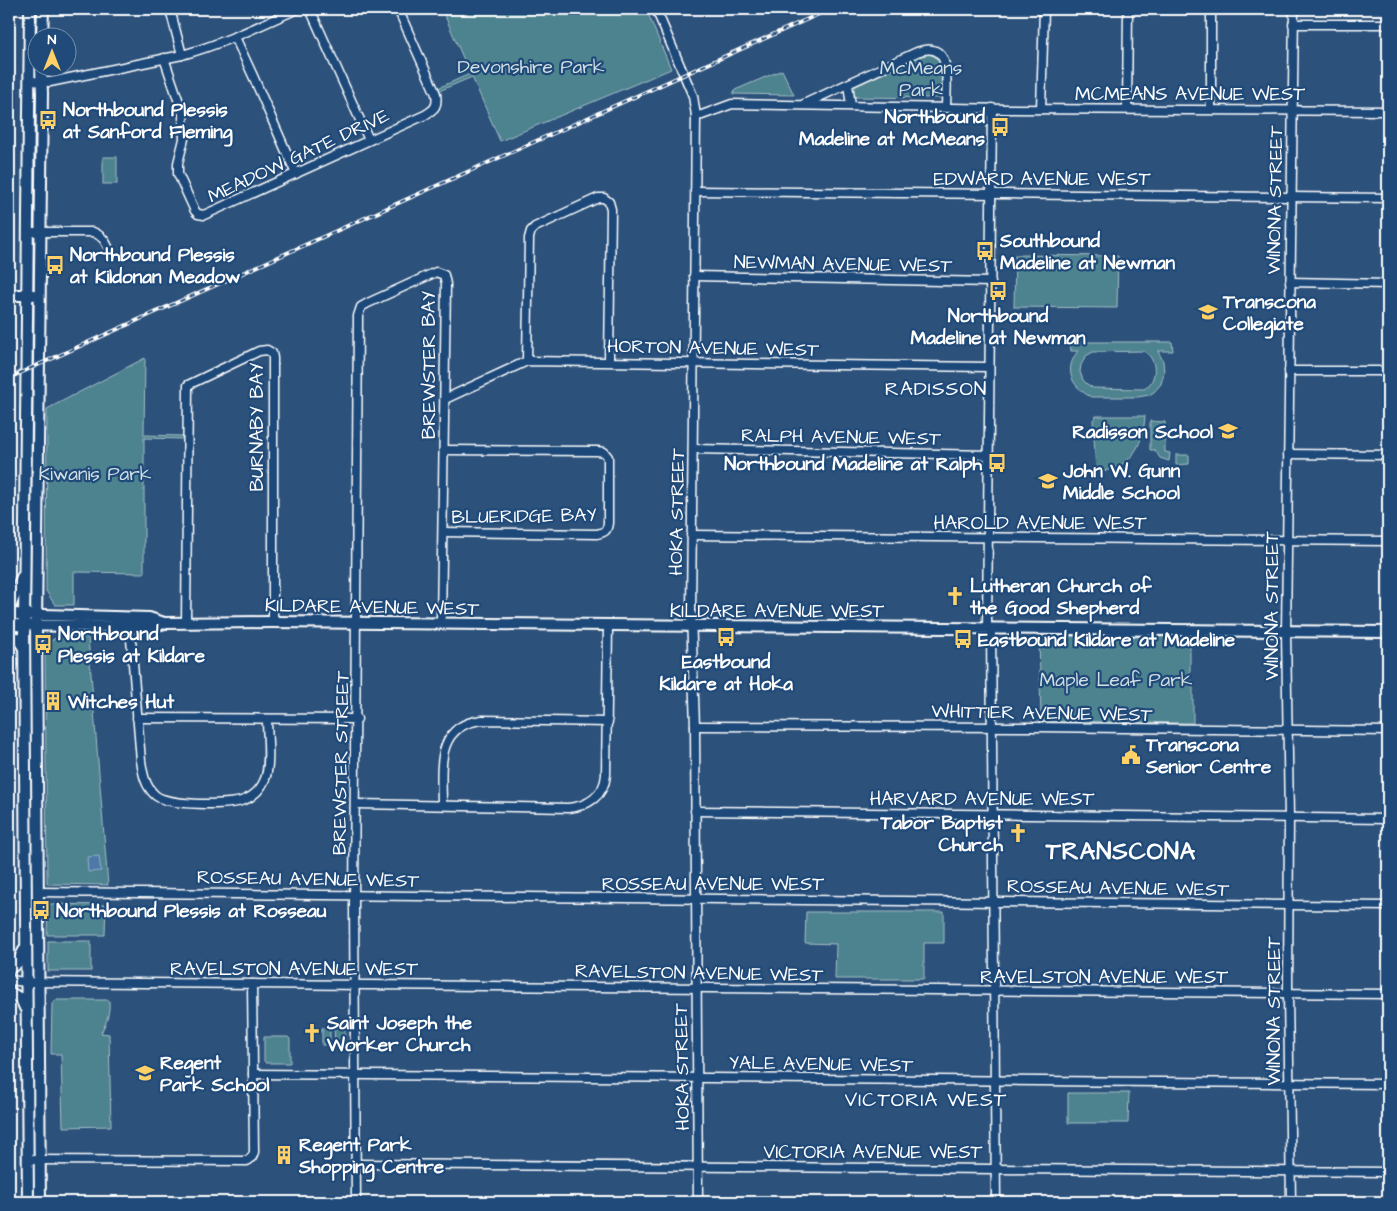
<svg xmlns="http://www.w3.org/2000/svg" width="1397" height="1211" font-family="'Architects Daughter',sans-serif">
<rect width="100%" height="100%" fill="#2c517b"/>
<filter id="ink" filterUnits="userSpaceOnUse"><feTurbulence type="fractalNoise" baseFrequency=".02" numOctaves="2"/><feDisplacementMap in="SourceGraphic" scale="10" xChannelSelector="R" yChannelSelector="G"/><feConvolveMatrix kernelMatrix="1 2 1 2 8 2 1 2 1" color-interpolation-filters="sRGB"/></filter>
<g filter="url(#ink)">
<g fill="#4e828f" stroke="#a6c0c7" fill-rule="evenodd">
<polygon points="442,9 646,9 671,69 500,141 472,77 439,91 438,88 470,74"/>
<path d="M929 54C936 56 939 58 942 64V98L855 97 853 92 856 86 923 55Z"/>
<polygon points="782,70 794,95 733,94 735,90"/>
<rect x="103" y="157" width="14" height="27"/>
<polygon points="1015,255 1118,256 1117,308 1014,307"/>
<path d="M1070 342H1172L1173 351H1158L1163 361 1164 372 1161 384 1154 392 1149 395 1138 397H1091C1072 387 1063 370 1078 351H1071ZM1143 351C1158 358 1158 381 1144 389L1093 388 1087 384 1083 380 1080 372 1081 365 1086 356 1093 352Z"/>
<polygon points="145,358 144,435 182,436 183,439 144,438 144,573 74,572 74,605 55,605 46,591 47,409"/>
<path d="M1096 416H1145C1143 448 1130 469 1096 472L1093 420Z"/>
<polygon points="1150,421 1165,422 1165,452 1170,453 1169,461 1160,458 1155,450 1150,450"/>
<polygon points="1176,455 1189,455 1189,464 1176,465"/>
<polygon points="1039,636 1190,637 1190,681 1193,682 1193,723 1041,721"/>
<polygon points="58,637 88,637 108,885 47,884 45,649 52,640"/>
<polygon points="48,904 106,905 105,935 47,935"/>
<polygon points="806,912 944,912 944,943 924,943 924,979 835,979 836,944 805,943"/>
<rect x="48" y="941" width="43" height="30"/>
<path d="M56 1000H109C110 1013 107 1021 101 1033L109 1034 111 1126 63 1127 61 1054H51L52 1004Z"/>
<polygon points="345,1026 345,1045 335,1045 334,1027"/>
<rect x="322" y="1028" width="8" height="17"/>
<polygon points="264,1037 288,1037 290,1039 290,1063 266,1063 264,1061"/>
<polygon points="1068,1093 1129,1093 1128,1123 1068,1123"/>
</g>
<polygon fill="#4e79a8" stroke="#95afcb" points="99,856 101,871 88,872 87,857"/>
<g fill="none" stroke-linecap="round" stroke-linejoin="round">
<g stroke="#fff" stroke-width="11">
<g id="street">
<polyline points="170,9 182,55"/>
<polyline points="310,9 369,140"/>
<polyline points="656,9 693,96 696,116 691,614 695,726 698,1202"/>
<polyline points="1293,24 1388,24"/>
<polyline points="235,37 253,76 296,174"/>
<path d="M164 58 183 114 184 139 178 163V174L195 211 198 214 204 215 425 115C435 109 438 106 436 94L398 9"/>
<path d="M30 81 50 82 182 55C222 44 259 26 297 9"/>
<polyline points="848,84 851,106"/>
<path d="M804 104 917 52C954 38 946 86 946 107"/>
<polyline points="1041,109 1044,9"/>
<polyline points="1127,109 1128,9"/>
<polyline points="1211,109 1211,9"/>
<polyline points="696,116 702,115 732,104 1008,109 1388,111"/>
<polyline points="695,191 1388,198"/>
<path d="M28 232H93C102 236 105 240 109 249"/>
<polyline points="694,276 991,282"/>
<polyline points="1290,282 1388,284"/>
<polyline points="527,361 529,238 531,231 535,227 598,198 604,198 609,202 611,209 609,361"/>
<polyline points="1289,371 1388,371"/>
<polyline points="445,399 527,361 989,367"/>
<polyline points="693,449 989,455"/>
<polyline points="1288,454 1388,455"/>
<path d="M443 532 597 534C605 532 607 531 608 523V457L604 452 597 451 444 450"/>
<polyline points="691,535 1388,541"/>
<polyline points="186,623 188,385 259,351 267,350 272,353 273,358 273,622"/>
<path d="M130 627 141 761C143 774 145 786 155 795 167 806 229 806 244 800 253 797 261 789 265 779 271 764 267 736 267 719"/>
<polyline points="987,629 992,108"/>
<polyline points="991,629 996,1202"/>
<polyline points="137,718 357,719"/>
<polyline points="695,726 1036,727 1388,731"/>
<path d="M356 804 568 808C588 806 604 796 606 775L608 626"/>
<path d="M442 805C442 770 434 725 482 720L608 722"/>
<polyline points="695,811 1388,819"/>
<polyline points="38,892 1388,906"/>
<polyline points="9,980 26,982 1388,994"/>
<polyline points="253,1074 1388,1084"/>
<polyline points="28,1160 247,1161 252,1157 254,1152 252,984"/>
<polyline points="357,1164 1388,1172"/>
<polyline points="356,1202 354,906 358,316 361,307 368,303 436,272 444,275 446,284 441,624"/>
<polyline points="1291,1202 1288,993 1289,817 1286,632 1294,9"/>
</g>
</g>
<g stroke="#fff" stroke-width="14">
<g id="secondary">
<polyline points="42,38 43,9"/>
<polyline points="9,295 33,295"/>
<polyline points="9,609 22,577"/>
<polyline points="9,614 149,618 164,623"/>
<polyline points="9,625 150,627 165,623 273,622 1388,632"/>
<polyline points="9,635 18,639 24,648"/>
<polyline points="9,969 17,963 26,947"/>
<polyline points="9,992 21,999 25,1008"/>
<polyline points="28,1202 24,625 30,9"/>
<polyline points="40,1202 36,626 42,93 41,68"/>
</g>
</g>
<use href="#street" stroke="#1f4a7a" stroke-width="8"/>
<use href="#secondary" stroke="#1f4a7a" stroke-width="10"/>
<g stroke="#fff" stroke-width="4">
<polyline id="rail" points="9,378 830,9"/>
</g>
<use href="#rail" stroke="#1f4a7a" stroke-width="2" stroke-dasharray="5.5" stroke-linecap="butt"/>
</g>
</g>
<defs>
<g id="bus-bare" transform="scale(1.5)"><path d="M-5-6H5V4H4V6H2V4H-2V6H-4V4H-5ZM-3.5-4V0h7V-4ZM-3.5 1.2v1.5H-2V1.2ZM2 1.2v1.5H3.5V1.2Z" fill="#ffd166" stroke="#1f4a7a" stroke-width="2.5" paint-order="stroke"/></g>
<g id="school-bare" transform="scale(1.5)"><path d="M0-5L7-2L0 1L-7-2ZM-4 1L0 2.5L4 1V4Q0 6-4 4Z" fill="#ffd166" stroke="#1f4a7a" stroke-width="2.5" paint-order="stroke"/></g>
<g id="church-bare" transform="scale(1.5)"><path d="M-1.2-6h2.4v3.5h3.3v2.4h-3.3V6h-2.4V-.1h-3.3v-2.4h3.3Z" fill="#ffd166" stroke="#1f4a7a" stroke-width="2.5" paint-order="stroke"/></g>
<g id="building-bare" transform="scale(1.5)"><path d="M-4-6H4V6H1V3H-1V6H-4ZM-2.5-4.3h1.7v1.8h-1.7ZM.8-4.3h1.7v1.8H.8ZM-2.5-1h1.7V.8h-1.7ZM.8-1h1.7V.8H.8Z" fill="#ffd166" stroke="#1f4a7a" stroke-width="2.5" paint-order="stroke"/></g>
<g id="civic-bare" transform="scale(1.5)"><path d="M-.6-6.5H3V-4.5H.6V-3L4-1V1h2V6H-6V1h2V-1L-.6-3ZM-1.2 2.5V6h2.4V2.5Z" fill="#ffd166" stroke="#1f4a7a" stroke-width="2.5" paint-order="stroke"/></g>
</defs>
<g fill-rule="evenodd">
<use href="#bus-bare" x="48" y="120"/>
<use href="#bus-bare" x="1000" y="127"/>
<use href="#bus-bare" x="985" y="251"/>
<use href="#bus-bare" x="55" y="265"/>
<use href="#bus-bare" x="998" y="291"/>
<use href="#school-bare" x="1208" y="312"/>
<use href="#school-bare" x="1228" y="431"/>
<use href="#bus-bare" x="997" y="463"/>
<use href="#school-bare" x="1048" y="481"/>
<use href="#church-bare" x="955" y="596"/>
<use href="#bus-bare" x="726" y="637"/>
<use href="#bus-bare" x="963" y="639"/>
<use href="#bus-bare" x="43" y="644"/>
<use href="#building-bare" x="53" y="701"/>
<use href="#civic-bare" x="1131" y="755"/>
<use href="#church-bare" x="1018" y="833"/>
<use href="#bus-bare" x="41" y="910"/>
<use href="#church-bare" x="312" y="1033"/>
<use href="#school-bare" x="145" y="1073"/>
<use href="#building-bare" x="284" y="1155"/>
</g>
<g text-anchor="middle" stroke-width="4.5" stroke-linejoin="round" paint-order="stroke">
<g font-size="19" fill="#d3e0e3" stroke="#1f4a7a">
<text x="531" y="73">Devonshire Park</text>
<text x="921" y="74">McMeans<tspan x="921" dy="22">Park</tspan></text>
<text x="95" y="480">Kiwanis Park</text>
<text x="1116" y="686">Maple Leaf Park</text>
</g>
<g font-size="19" fill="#fff" stroke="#1f4a7a">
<text x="1190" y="100">MCMEANS AVENUE WEST</text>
<text transform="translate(298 155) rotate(-25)" y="7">MEADOW GATE DRIVE</text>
<text x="1042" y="185">EDWARD AVENUE WEST</text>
<text transform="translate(1274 200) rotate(-89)" y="7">WINONA STREET</text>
<text transform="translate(843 263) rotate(1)" y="7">NEWMAN AVENUE WEST</text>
<text transform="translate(713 347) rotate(1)" y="7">HORTON AVENUE WEST</text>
<text transform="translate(428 365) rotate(-90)" y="7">BREWSTER BAY</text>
<text transform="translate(256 427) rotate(-90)" y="7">BURNABY BAY</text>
<text transform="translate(841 436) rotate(1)" y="7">RALPH AVENUE WEST</text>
<text transform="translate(676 512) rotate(-89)" y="7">HOKA STREET</text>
<text transform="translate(524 515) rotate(-1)" y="7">BLUERIDGE BAY</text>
<text x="1040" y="529">HAROLD AVENUE WEST</text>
<text transform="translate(372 606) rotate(1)" y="7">KILDARE AVENUE WEST</text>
<text transform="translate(1271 606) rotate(-90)" y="7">WINONA STREET</text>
<text x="777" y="617">KILDARE AVENUE WEST</text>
<text transform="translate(1042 712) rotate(1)" y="7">WHITTIER AVENUE WEST</text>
<text transform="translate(340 763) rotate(-89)" y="7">BREWSTER STREET</text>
<text x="982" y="805">HARVARD AVENUE WEST</text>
<text transform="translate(308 878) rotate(1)" y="7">ROSSEAU AVENUE WEST</text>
<text x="713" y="890">ROSSEAU AVENUE WEST</text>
<text transform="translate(1118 887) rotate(1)" y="7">ROSSEAU AVENUE WEST</text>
<text x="294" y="975">RAVELSTON AVENUE WEST</text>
<text transform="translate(699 972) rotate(1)" y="7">RAVELSTON AVENUE WEST</text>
<text x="1104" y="983">RAVELSTON AVENUE WEST</text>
<text transform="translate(1273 1011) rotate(-90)" y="7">WINONA STREET</text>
<text transform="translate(821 1063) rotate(1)" y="7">YALE AVENUE WEST</text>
<text transform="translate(681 1067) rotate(-91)" y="7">HOKA STREET</text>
<text x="873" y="1158">VICTORIA AVENUE WEST</text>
</g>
<g font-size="19" font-weight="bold" fill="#fff" stroke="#1f4a7a" text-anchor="start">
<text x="63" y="116">Northbound Plessis<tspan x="63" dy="22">at Sanford Fleming</tspan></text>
<text x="985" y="123" text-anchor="end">Northbound<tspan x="985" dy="22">Madeline at McMeans</tspan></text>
<text x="1000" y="247">Southbound<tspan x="1000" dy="22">Madeline at Newman</tspan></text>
<text x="70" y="261">Northbound Plessis<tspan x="70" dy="22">at Kildonan Meadow</tspan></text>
<text x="1223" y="308">Transcona<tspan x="1223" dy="22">Collegiate</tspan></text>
<text x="998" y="322" text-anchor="middle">Northbound<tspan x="998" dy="22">Madeline at Newman</tspan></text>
<text x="1213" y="438" text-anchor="end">Radisson School</text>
<text x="982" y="470" text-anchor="end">Northbound Madeline at Ralph</text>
<text x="1063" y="477">John W. Gunn<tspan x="1063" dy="22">Middle School</tspan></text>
<text x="970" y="592">Lutheran Church of<tspan x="970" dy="22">the Good Shepherd</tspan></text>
<text x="58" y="640">Northbound<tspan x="58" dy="22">Plessis at Kildare</tspan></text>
<text x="978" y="646">Eastbound Kildare at Madeline</text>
<text x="726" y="668" text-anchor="middle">Eastbound<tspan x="726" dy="22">Kildare at Hoka</tspan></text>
<text x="68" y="708">Witches Hut</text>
<text x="1146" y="751">Transcona<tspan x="1146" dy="22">Senior Centre</tspan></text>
<text x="1003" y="829" text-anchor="end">Tabor Baptist<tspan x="1003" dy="22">Church</tspan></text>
<text x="56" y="917">Northbound Plessis at Rosseau</text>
<text x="327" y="1029">Saint Joseph the<tspan x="327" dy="22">Worker Church</tspan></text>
<text x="160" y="1069">Regent<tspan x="160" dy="22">Park School</tspan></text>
<text x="299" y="1151">Regent Park<tspan x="299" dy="22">Shopping Centre</tspan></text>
</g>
<g font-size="20" letter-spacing="1" fill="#fff" stroke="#1f4a7a">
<text x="936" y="395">RADISSON</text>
<text x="926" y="1106">VICTORIA WEST</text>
</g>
<g font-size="24" font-weight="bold" letter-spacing="1" fill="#fff" stroke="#1f4a7a">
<text x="1121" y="859">TRANSCONA</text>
</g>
</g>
<rect width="1397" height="1211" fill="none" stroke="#1f4a7a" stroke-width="30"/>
<rect x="15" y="15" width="1367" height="1181" fill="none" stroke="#fff" stroke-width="2" filter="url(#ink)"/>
<g transform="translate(52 52)"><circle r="24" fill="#1f4a7a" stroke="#7992af"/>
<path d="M0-4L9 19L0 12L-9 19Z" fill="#ffd166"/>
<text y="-8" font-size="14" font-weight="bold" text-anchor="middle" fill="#ffffff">N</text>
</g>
</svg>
